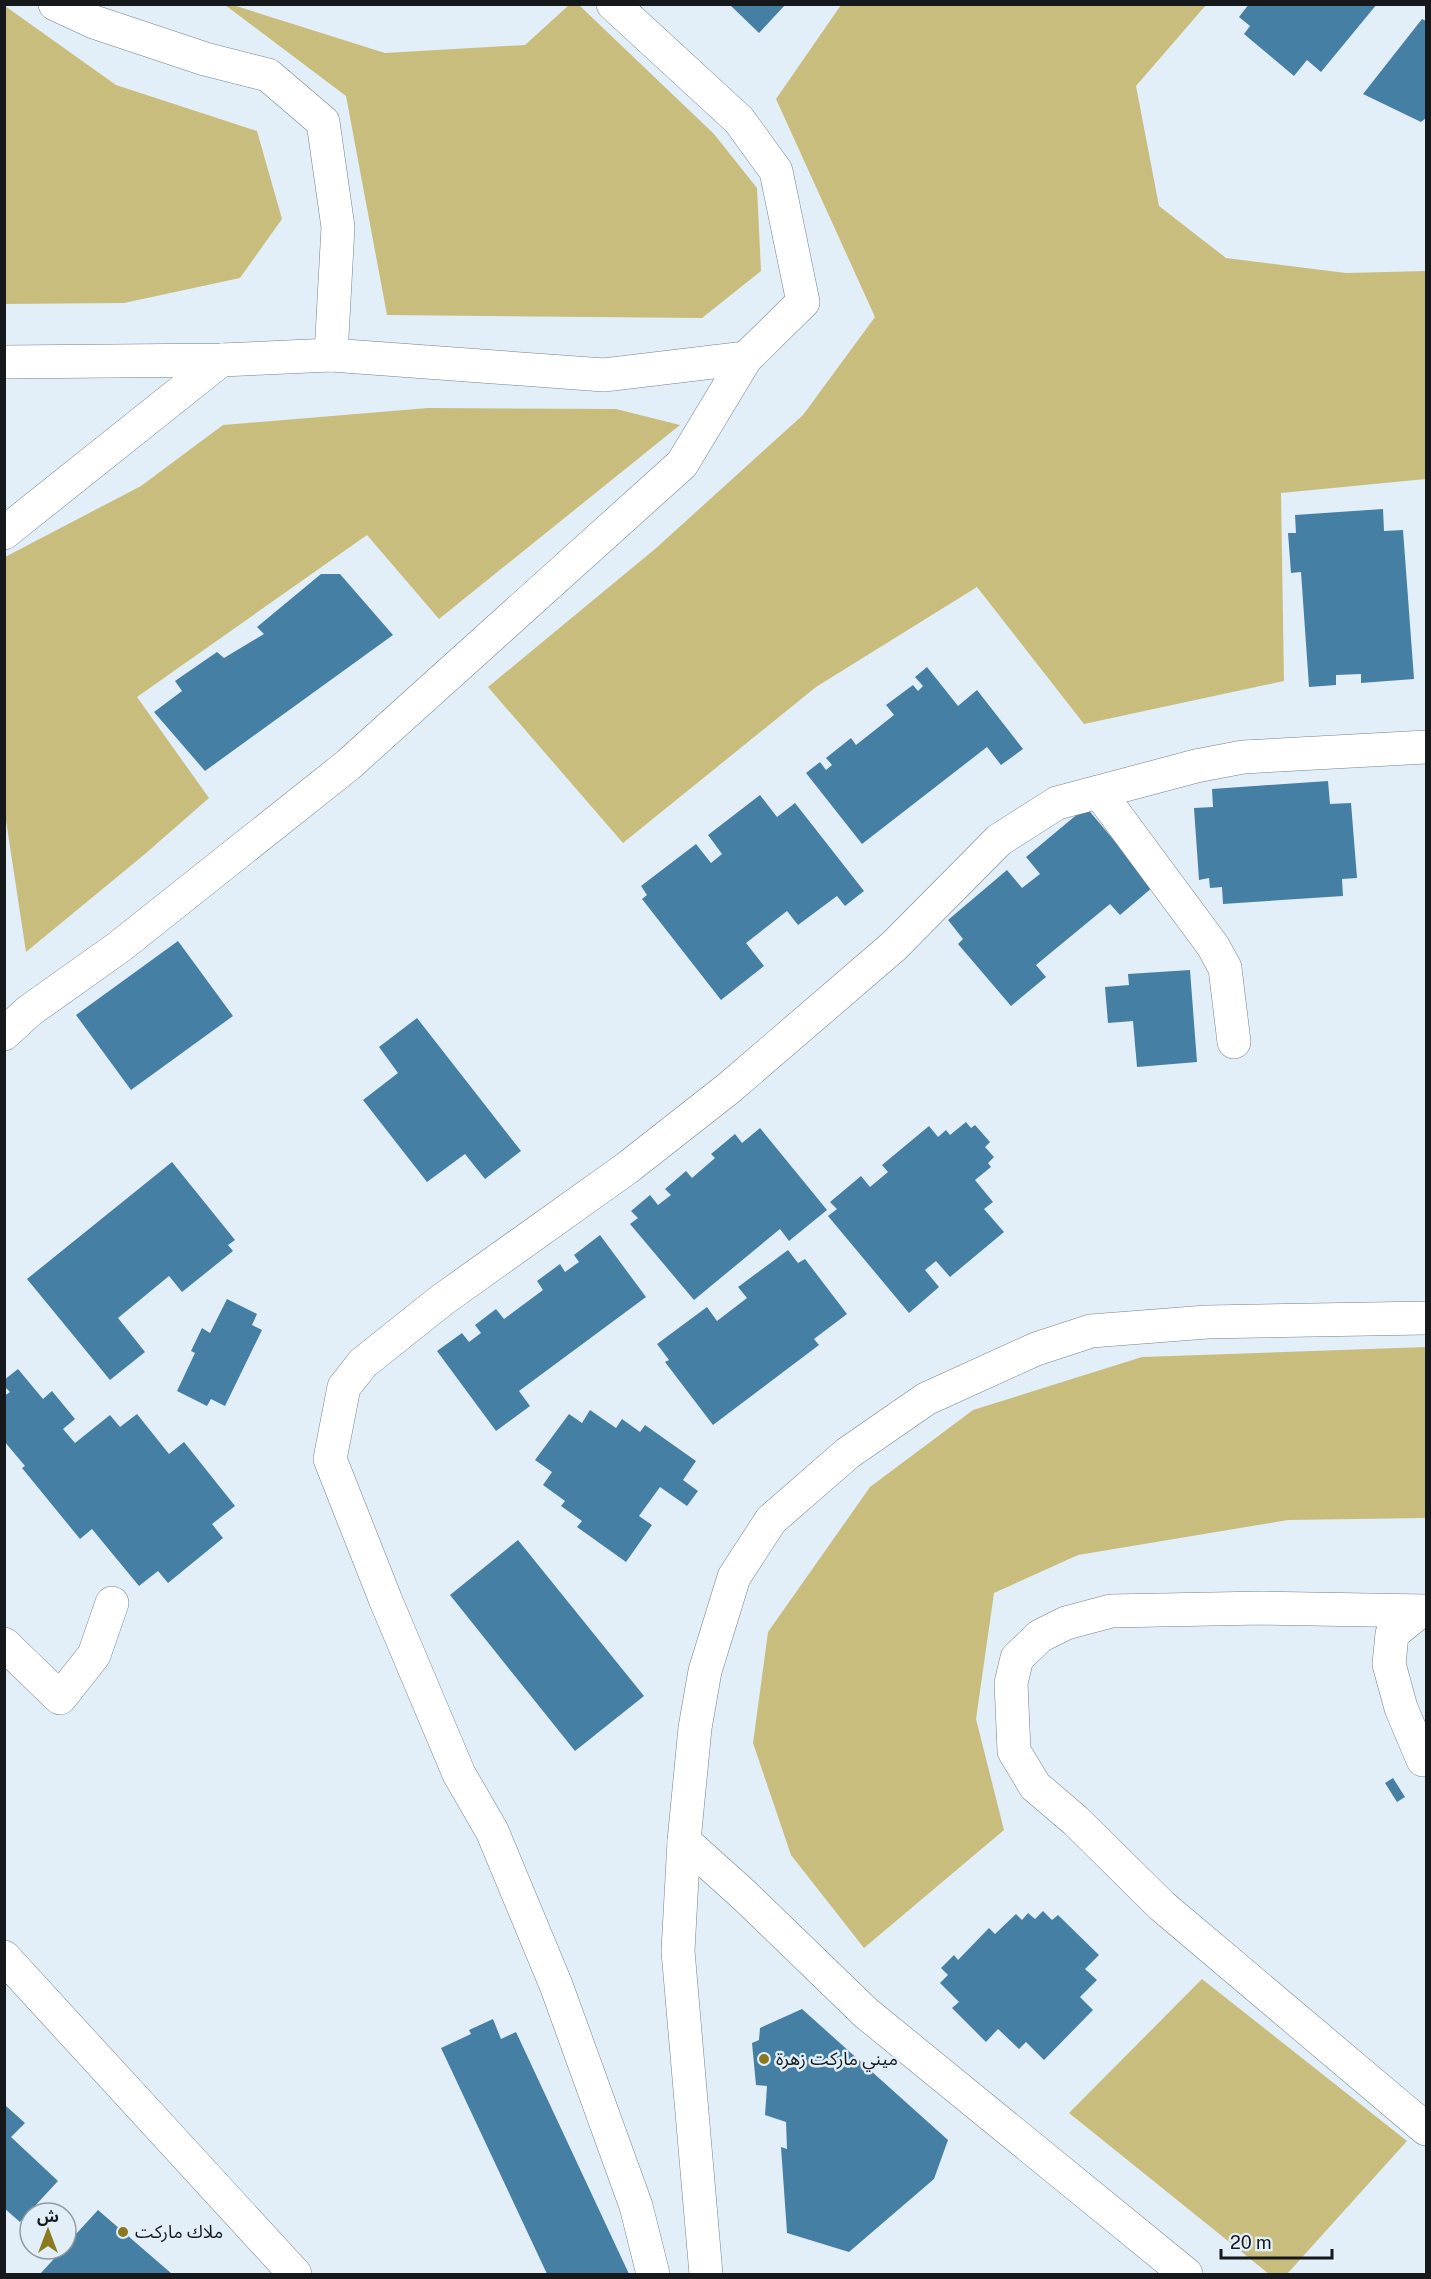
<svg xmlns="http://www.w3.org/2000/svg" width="1431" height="2279" font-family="'Public Sans','Noto Sans Arabic',sans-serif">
<rect width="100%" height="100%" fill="#e2eff8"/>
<g fill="#c9bd7e">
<polygon points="225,5 233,5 385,53 525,45 569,5 579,5 714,134 757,188 761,271 702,318 387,315 346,96"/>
<polygon points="841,5 1206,5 1136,86 1159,206 1226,258 1346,273 1426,271 1426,479 1281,493 1284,681 1084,724 977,587 816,687 623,843 488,687 655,549 803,415 875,317 776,99"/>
<polygon points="5,6 116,85 257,131 282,219 240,278 124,303 5,304"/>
<polygon points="428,408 616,409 680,425 439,619 367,535 137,697 209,798 145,854 26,952 5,814 5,557 141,486 223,425"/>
<polygon points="1426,1347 1426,1518 1288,1520 1078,1555 994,1593 976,1719 1004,1830 864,1948 791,1855 753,1743 768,1632 870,1487 973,1410 1142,1357"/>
<polygon points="1202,1979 1407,2141 1287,2274 1269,2274 1069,2113"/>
</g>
<g fill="#467fa4">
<polygon points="729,4 786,4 759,33"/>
<polygon points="1249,4 1377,4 1321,72 1307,60 1294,76 1244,34 1250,26 1239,17"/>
<polygon points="1422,19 1426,21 1426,118 1421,122 1363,94"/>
<polygon points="1383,509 1384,531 1403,530 1414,679 1361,683 1361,674 1336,675 1336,685 1309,687 1301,572 1291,573 1288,533 1296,533 1295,515"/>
<polygon points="321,574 340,574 393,635 205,771 154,712 182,691 175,681 217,652 224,658 264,634 257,627"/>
<polygon points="927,667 958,706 977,690 1023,749 1001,765 987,747 862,844 806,773 820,762 826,770 832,765 826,758 851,738 856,745 894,715 886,705 913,685 918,691 923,686 915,677"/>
<polygon points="1328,781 1330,804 1351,803 1357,878 1342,879 1343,896 1223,904 1222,887 1210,888 1209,878 1199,880 1194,808 1213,807 1212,789"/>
<polygon points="760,795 777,817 795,803 864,891 845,906 837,896 798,925 787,911 746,943 764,966 721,1000 642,899 647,895 641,886 696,844 711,863 722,854 708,835"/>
<polygon points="1086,807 1153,887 1120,915 1110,904 1036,965 1046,977 1011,1006 958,944 963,939 948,920 1007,870 1022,888 1040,874 1026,857"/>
<polygon points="178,941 233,1016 131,1090 76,1015"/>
<polygon points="1190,970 1197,1062 1137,1067 1133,1021 1108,1023 1105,987 1129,985 1128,974"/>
<polygon points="417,1018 521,1151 485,1179 465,1154 427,1182 363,1100 398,1073 379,1047"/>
<polygon points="966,1122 971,1128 975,1125 990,1142 985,1147 994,1157 988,1163 991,1167 975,1180 993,1202 984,1209 1004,1232 950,1277 936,1261 925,1270 939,1287 909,1313 828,1216 837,1209 830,1202 861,1176 870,1187 888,1172 882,1165 929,1126 938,1137 946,1130 950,1135"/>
<polygon points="760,1128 827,1210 789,1241 780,1229 694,1300 630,1224 638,1218 631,1211 650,1195 658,1205 671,1195 665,1189 686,1171 692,1178 715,1158 711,1154 735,1134 742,1143"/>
<polygon points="172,1162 235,1240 228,1245 233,1251 182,1292 169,1276 118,1318 145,1352 110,1380 27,1279"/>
<polygon points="600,1235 646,1297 519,1391 530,1406 496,1431 437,1351 462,1333 469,1342 481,1333 475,1325 496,1309 504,1319 543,1290 537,1281 560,1264 565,1272 579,1262 574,1255"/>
<polygon points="788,1250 798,1263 805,1259 847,1314 814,1339 819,1345 713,1425 665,1362 669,1360 657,1344 707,1307 717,1321 747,1298 738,1287"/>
<polygon points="227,1299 257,1314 252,1325 262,1330 225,1406 211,1399 207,1406 177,1391 195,1353 191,1351 202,1328 210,1333"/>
<polygon points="18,1369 43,1399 52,1391 75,1419 63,1429 75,1443 110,1415 120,1427 137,1414 169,1454 184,1442 235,1506 212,1524 223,1538 168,1583 158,1571 139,1586 92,1529 80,1539 22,1468 25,1466 4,1441 4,1396 10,1392 4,1386 4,1380"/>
<polygon points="590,1410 616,1428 622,1419 640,1432 645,1425 696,1461 683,1480 698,1491 687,1506 660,1487 639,1516 652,1525 626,1562 577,1527 582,1521 561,1506 565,1501 543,1485 552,1472 535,1460 569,1414 582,1423"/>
<polygon points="518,1540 644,1696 575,1751 450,1595"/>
<polygon points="1393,1778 1405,1797 1397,1802 1385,1783"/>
<polygon points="1043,1911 1052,1920 1058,1915 1099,1955 1085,1969 1097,1980 1080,1997 1093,2010 1044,2060 1026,2042 1019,2049 998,2029 986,2042 952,2008 959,2002 940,1983 948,1975 941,1968 954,1955 958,1960 989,1928 995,1934 1016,1914 1022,1920 1028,1913 1035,1919"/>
<polygon points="802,2009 948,2140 934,2179 849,2252 787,2233 781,2147 787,2149 786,2122 765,2115 767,2086 756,2085 752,2043 759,2040 760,2028"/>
<polygon points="493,2019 501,2039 516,2032 629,2274 547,2274 441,2048 471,2034 469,2030"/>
<polygon points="6,2106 25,2123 11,2137 58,2181 20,2222 4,2208"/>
<polygon points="98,2210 172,2274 40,2274 63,2249 66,2249 66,2245"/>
</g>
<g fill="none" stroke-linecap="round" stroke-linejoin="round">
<g stroke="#77828a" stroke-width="34">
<g id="minor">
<polyline points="55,4 94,22 205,59 268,75 323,122 338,227 331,355"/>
<polyline points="4,362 221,360 331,355 604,375 746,358"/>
<polyline points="4,533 221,360"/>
<polyline points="1099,792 1213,946 1225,968 1234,1042"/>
<polyline points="4,1034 29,1011 119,947 348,765 682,464 746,358 803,302 776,171 739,120 613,4"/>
<polyline points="1426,1611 1263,1608 1111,1611 1066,1623 1040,1636 1017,1658 1011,1683 1014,1751 1035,1786 1076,1821 1162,1906 1426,2129"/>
<polyline points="1419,1612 1392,1634 1389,1664 1401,1708 1423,1760"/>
<polyline points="4,1644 60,1698 94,1655 112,1603"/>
<polyline points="684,1841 744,1895 866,2013 1186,2274"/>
<polyline points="653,2274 636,2206 556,1985 492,1831 459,1774 386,1601 330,1459 344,1387 363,1363 442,1300 627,1168 729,1088 894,946 999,840 1057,803 1196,766 1243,757 1426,747"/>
</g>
</g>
<g stroke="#77828a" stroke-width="34">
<g id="tertiary">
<polyline points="4,1957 295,2274"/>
<polyline points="706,2274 678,1951 684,1841 695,1728 705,1671 734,1577 771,1520 848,1453 926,1399 1036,1349 1091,1331 1207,1322 1426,1318"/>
</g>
</g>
<use href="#minor" stroke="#fff" stroke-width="33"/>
<use href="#tertiary" stroke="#fff" stroke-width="33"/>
</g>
<g fill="#8a791e" stroke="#e2eff8" stroke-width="2">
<circle cx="764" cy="2059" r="6"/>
<circle cx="123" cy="2232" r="6"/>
</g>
<g text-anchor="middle" stroke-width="5" stroke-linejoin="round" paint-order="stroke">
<g font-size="18" fill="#15191c" stroke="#e2eff8" text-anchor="start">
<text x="776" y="2065">ميني ماركت زهرة</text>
<text x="135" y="2238">ملاك ماركت</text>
</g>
</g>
<rect width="1431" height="2279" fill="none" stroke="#15191c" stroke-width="12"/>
<g transform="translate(48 2231)"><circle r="28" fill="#e2eff8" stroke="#9099a0" stroke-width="1.5"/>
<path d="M0-4.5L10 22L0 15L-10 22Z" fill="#8a791e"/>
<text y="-9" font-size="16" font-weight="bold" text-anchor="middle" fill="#15191c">ش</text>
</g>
<path d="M1221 2249v9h111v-9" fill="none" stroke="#15191c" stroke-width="3"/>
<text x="1230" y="2249" font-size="18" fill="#15191c" stroke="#e2eff8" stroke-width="4.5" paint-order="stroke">20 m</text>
</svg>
